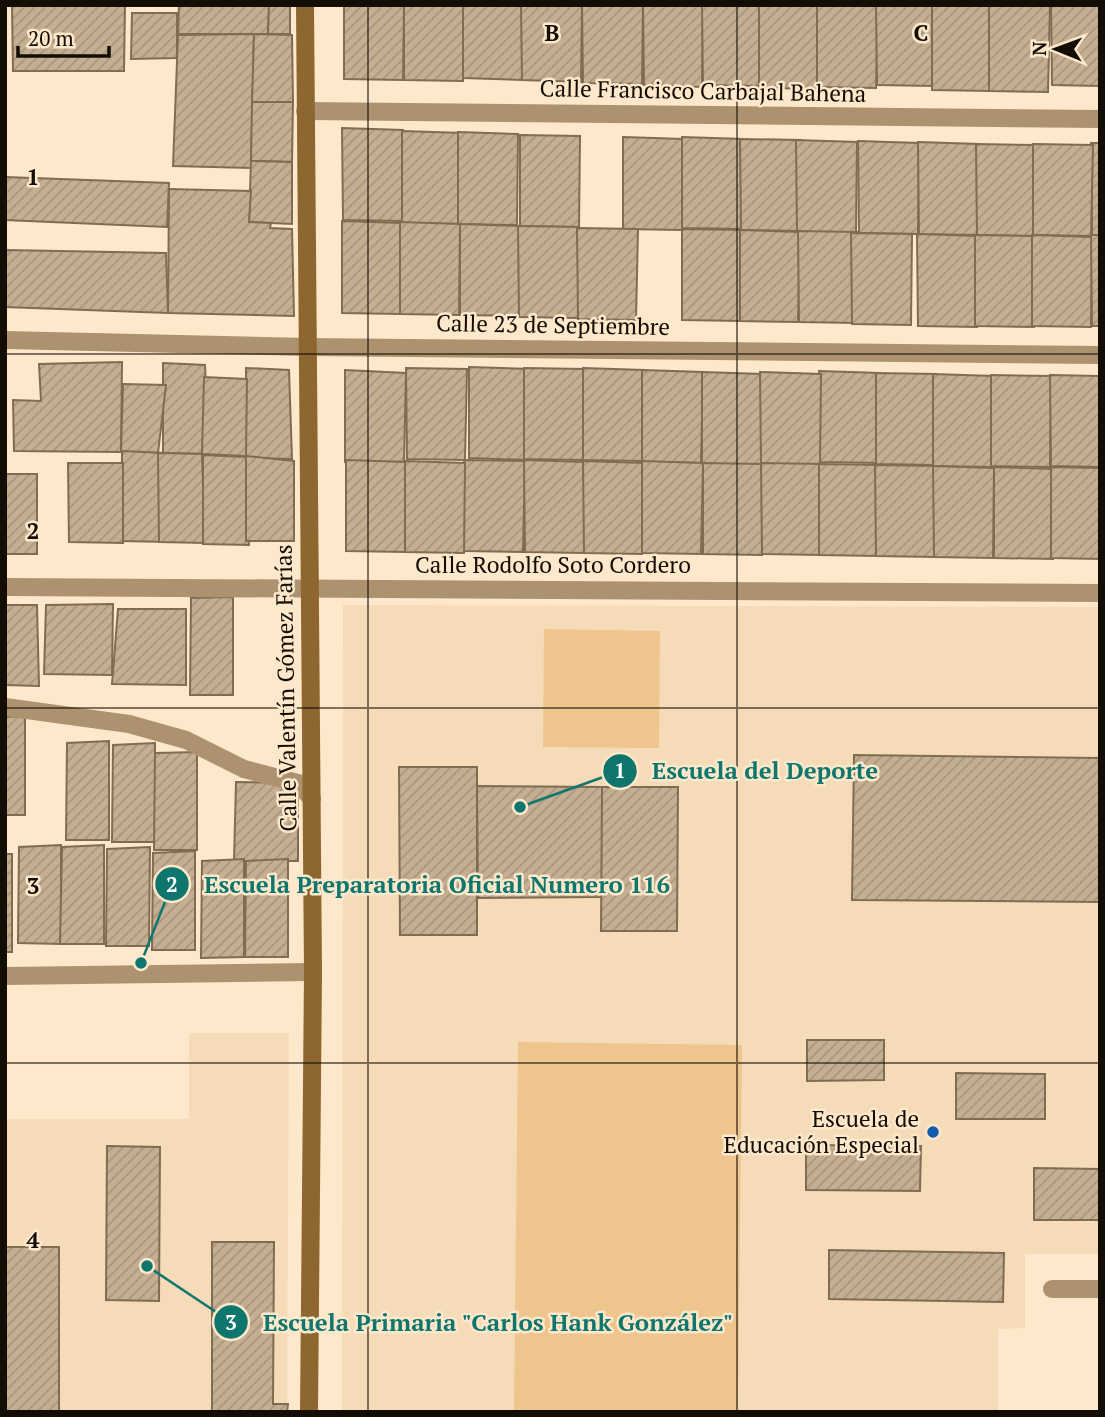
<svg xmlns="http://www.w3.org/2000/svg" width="1105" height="1417" font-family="'PT Serif',serif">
<defs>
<pattern id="building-hatch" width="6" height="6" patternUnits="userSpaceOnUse" patternTransform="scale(1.75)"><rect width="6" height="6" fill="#c4af93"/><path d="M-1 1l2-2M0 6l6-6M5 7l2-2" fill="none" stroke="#a8957d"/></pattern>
</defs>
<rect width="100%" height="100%" fill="#fee8cb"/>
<g fill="#f6dbb8">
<polygon points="343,605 1100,607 1100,1254 1025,1254 1025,1328 998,1329 998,1412 342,1412"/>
<polygon points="189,1033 289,1033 287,1412 5,1412 5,1119 189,1119"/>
</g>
<g fill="#eec58d">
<polygon points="544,629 660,631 659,748 543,747"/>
<polygon points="518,1042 742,1045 738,1412 514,1412"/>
</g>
<g fill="url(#building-hatch)" stroke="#7f6c52" stroke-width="2">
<polygon points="12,5 125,5 124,71 13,71"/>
<polygon points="179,5 269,5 268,34 178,34"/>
<polygon points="269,5 290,5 290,34 268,34"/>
<polygon points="344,5 404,5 403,80 344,79"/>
<polygon points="404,5 464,5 463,81 404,80"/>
<polygon points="463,5 524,5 522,80 463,78"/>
<polygon points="521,5 582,5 581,82 522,80"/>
<polygon points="582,5 643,5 642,84 583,83"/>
<polygon points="643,5 703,5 702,87 644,85"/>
<polygon points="702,5 763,5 761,86 703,85"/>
<polygon points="759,5 820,5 818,89 759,88"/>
<polygon points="817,5 878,5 876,88 817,87"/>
<polygon points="876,5 936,5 935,86 877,85"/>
<polygon points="932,5 992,5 990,91 932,90"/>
<polygon points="989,5 1050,5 1048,92 989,91"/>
<polygon points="1051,5 1100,5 1100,86 1052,85"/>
<polygon points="132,13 177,13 177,58 131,59"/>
<polygon points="254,34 251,168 173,166 178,35"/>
<polygon points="254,34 292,35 293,102 252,102"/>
<polygon points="252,102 293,102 292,162 251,161"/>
<polygon points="342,128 403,130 402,221 343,220"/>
<polygon points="402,131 463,133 461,224 402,223"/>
<polygon points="458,132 518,134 517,225 458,224"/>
<polygon points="520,135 580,136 579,227 520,226"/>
<polygon points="623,137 683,139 682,230 623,229"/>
<polygon points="682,137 743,139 741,229 682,228"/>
<polygon points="740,139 801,140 799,231 741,230"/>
<polygon points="796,140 857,142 856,233 797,232"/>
<polygon points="858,141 919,143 918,234 859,233"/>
<polygon points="918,142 979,144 977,235 919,234"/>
<polygon points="1091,143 1100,143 1100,235 1092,235"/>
<polygon points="976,144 1037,145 1035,236 977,235"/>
<polygon points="1033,144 1093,145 1091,236 1033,235"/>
<polygon points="251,161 292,162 292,224 249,222"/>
<polygon points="5,177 169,183 167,227 5,220"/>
<polygon points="169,189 251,191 249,222 271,223 270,228 292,229 294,316 168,313"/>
<polygon points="342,221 403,223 401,314 342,313"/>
<polygon points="400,222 460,224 459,315 400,314"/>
<polygon points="460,224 521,226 519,316 460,315"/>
<polygon points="518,226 579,227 578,318 519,317"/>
<polygon points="577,228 638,229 636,320 578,319"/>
<polygon points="682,229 743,230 741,321 682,320"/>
<polygon points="740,230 800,232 798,322 740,321"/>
<polygon points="798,231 859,232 857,323 799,322"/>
<polygon points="851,233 912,234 911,325 852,324"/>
<polygon points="917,234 978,236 977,327 918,326"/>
<polygon points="975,235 1035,236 1034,327 975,326"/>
<polygon points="1032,235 1092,237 1091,327 1032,326"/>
<polygon points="1091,235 1100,235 1100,326 1092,326"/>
<polygon points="5,250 166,253 168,313 5,307"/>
<polygon points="122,362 121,452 14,451 13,400 41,401 39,364"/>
<polygon points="163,363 205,365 209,454 163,453"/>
<polygon points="469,367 529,369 528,460 469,458"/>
<polygon points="246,368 289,370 292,459 246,458"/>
<polygon points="406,368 467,369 465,460 407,459"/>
<polygon points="524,368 585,369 583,460 524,459"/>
<polygon points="583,368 644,370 642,461 583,460"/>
<polygon points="345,370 406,373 404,463 345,462"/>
<polygon points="642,370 703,372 701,463 642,462"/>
<polygon points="819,371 880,373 878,463 819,462"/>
<polygon points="702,372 762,374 761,465 702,464"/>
<polygon points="760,372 821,374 820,465 761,464"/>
<polygon points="876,373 936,374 935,465 876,464"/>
<polygon points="933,374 994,376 992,467 933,466"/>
<polygon points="991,375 1051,376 1050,467 991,466"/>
<polygon points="1050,375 1100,376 1100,467 1051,466"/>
<polygon points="204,377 247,379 246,456 202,454"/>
<polygon points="123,384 166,385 158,453 121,452"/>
<polygon points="122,451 165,453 168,542 122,541"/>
<polygon points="158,453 202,454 205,543 159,542"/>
<polygon points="203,455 246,457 249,545 203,544"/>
<polygon points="246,456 294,461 294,541 246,541"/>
<polygon points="346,460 407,462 405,552 346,551"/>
<polygon points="464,460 525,461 523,552 464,551"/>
<polygon points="524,460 585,462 584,553 525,552"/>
<polygon points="405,461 465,463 464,553 405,552"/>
<polygon points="583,461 644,463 642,554 584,553"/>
<polygon points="642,461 703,463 701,554 642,553"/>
<polygon points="68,463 123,463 123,543 69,542"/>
<polygon points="703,463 763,464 762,555 703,554"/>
<polygon points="761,463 822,464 821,555 762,554"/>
<polygon points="819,464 880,465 878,556 819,555"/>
<polygon points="875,465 935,466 934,557 876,556"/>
<polygon points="933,466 994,468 993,558 934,557"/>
<polygon points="994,467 1054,469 1053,559 994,558"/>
<polygon points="1051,467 1100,468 1100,559 1051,558"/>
<rect x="5" y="474" width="32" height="80"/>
<polygon points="233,597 233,695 190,695 191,598"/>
<polygon points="113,604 112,675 44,674 46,605"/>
<polygon points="5,605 37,605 39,686 5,685"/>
<polygon points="118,609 186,609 186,685 112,684"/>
<polygon points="25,716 25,815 5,815 5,717"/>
<polygon points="109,741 109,840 66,840 67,743"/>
<polygon points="155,743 155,842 112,842 113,745"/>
<polygon points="197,752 197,850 154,850 155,753"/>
<polygon points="854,755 1100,758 1100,902 852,900"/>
<polygon points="399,767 477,767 477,935 400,935"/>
<polygon points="236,782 298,783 298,861 234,861"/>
<polygon points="477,786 602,787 602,897 478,898"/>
<polygon points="602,787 678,787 677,931 601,931"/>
<polygon points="61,845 61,944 18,943 19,847"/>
<polygon points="104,845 104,944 60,944 62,847"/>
<polygon points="150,847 149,946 106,946 107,849"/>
<polygon points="195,851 195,950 152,950 153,853"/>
<rect x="5" y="854" width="7" height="98"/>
<polygon points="244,859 244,957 201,958 202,861"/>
<polygon points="288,859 288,957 245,957 246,861"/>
<polygon points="807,1040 884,1040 884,1080 807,1081"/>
<polygon points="956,1073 1045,1074 1045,1119 956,1119"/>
<polygon points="806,1145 921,1146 920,1191 806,1190"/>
<polygon points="107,1146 160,1147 159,1301 106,1300"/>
<polygon points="1034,1168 1100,1169 1100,1220 1034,1220"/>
<polygon points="212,1242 274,1242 273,1404 288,1404 287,1412 212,1412"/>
<polygon points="5,1247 59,1247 59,1412 6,1412"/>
<polygon points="829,1250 1004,1253 1003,1302 829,1299"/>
</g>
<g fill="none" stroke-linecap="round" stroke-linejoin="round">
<g stroke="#ad9270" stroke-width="18">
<polyline points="305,111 1100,119"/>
<polyline points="5,340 307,347 1100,355"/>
<polyline points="5,587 1100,593"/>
<polyline points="5,707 129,724 186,740 244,769 298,783 312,799"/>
<polyline points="5,976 313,972"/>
<polyline points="1052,1289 1100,1289"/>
</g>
<polyline stroke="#8d672f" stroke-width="18" points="305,5 313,972 309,1412"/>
</g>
<path fill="none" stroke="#140d04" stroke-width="2" stroke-opacity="0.55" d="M368 5V1412M737 5V1412M5 354H1100M5 708H1100M5 1063H1100"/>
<circle fill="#105baa" stroke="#fee8cb" stroke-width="2.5" cx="933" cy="1132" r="7"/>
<g text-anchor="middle" stroke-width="5" stroke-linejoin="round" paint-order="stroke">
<g font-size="23" fill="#140d04" stroke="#fee8cb">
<text transform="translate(703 91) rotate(1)" y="8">Calle Francisco Carbajal Bahena</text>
<text transform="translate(553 325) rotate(1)" y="8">Calle 23 de Septiembre</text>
<text x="553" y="573">Calle Rodolfo Soto Cordero</text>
<text transform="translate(286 688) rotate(-91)" y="8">Calle Valentín Gómez Farías</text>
</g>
<g font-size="23" fill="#140d04" stroke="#fee8cb" text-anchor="end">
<text x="919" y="1127">Escuela de<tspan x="919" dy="26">Educación Especial</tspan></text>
</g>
</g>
<g font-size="23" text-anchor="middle" font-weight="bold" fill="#140d04" stroke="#fee8cb" stroke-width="5" stroke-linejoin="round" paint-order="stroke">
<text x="552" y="41">B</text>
<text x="921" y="41">C</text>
<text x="33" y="185">1</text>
<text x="33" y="539">2</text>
<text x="33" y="894">3</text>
<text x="33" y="1248">4</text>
</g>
<path fill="none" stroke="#0f766e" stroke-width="2.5" d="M520 807L620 771M141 963L172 884M147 1266L231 1322"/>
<g fill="#0f766e" stroke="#fee8cb" stroke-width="2.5">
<circle cx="520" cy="807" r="7"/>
<circle cx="141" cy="963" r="7"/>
<circle cx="147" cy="1266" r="7"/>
<circle cx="620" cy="771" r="18"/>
<circle cx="172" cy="884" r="18"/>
<circle cx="231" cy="1322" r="18"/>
</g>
<g font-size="21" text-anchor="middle" font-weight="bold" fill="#fff">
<text x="620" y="778">1</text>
<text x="172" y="892">2</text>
<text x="231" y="1330">3</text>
</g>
<g font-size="24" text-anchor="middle" font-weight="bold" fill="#0f766e" stroke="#fee8cb" stroke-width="5" stroke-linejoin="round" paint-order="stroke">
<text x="765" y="779">Escuela del Deporte</text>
<text x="437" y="893">Escuela Preparatoria Oficial Numero 116</text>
<text x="498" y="1331">Escuela Primaria "Carlos Hank González"</text>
</g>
<rect width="1105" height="1417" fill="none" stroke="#140d04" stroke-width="14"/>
<g transform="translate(1056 49) rotate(271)" stroke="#fee8cb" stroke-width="5" paint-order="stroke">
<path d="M0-5L12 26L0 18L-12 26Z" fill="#140d04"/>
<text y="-10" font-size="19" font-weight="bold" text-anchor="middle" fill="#140d04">N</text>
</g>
<path d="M18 46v10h91v-10" fill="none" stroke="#140d04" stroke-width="3.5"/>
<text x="28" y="46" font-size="21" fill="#140d04" stroke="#fee8cb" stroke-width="5" paint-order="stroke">20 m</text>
</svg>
